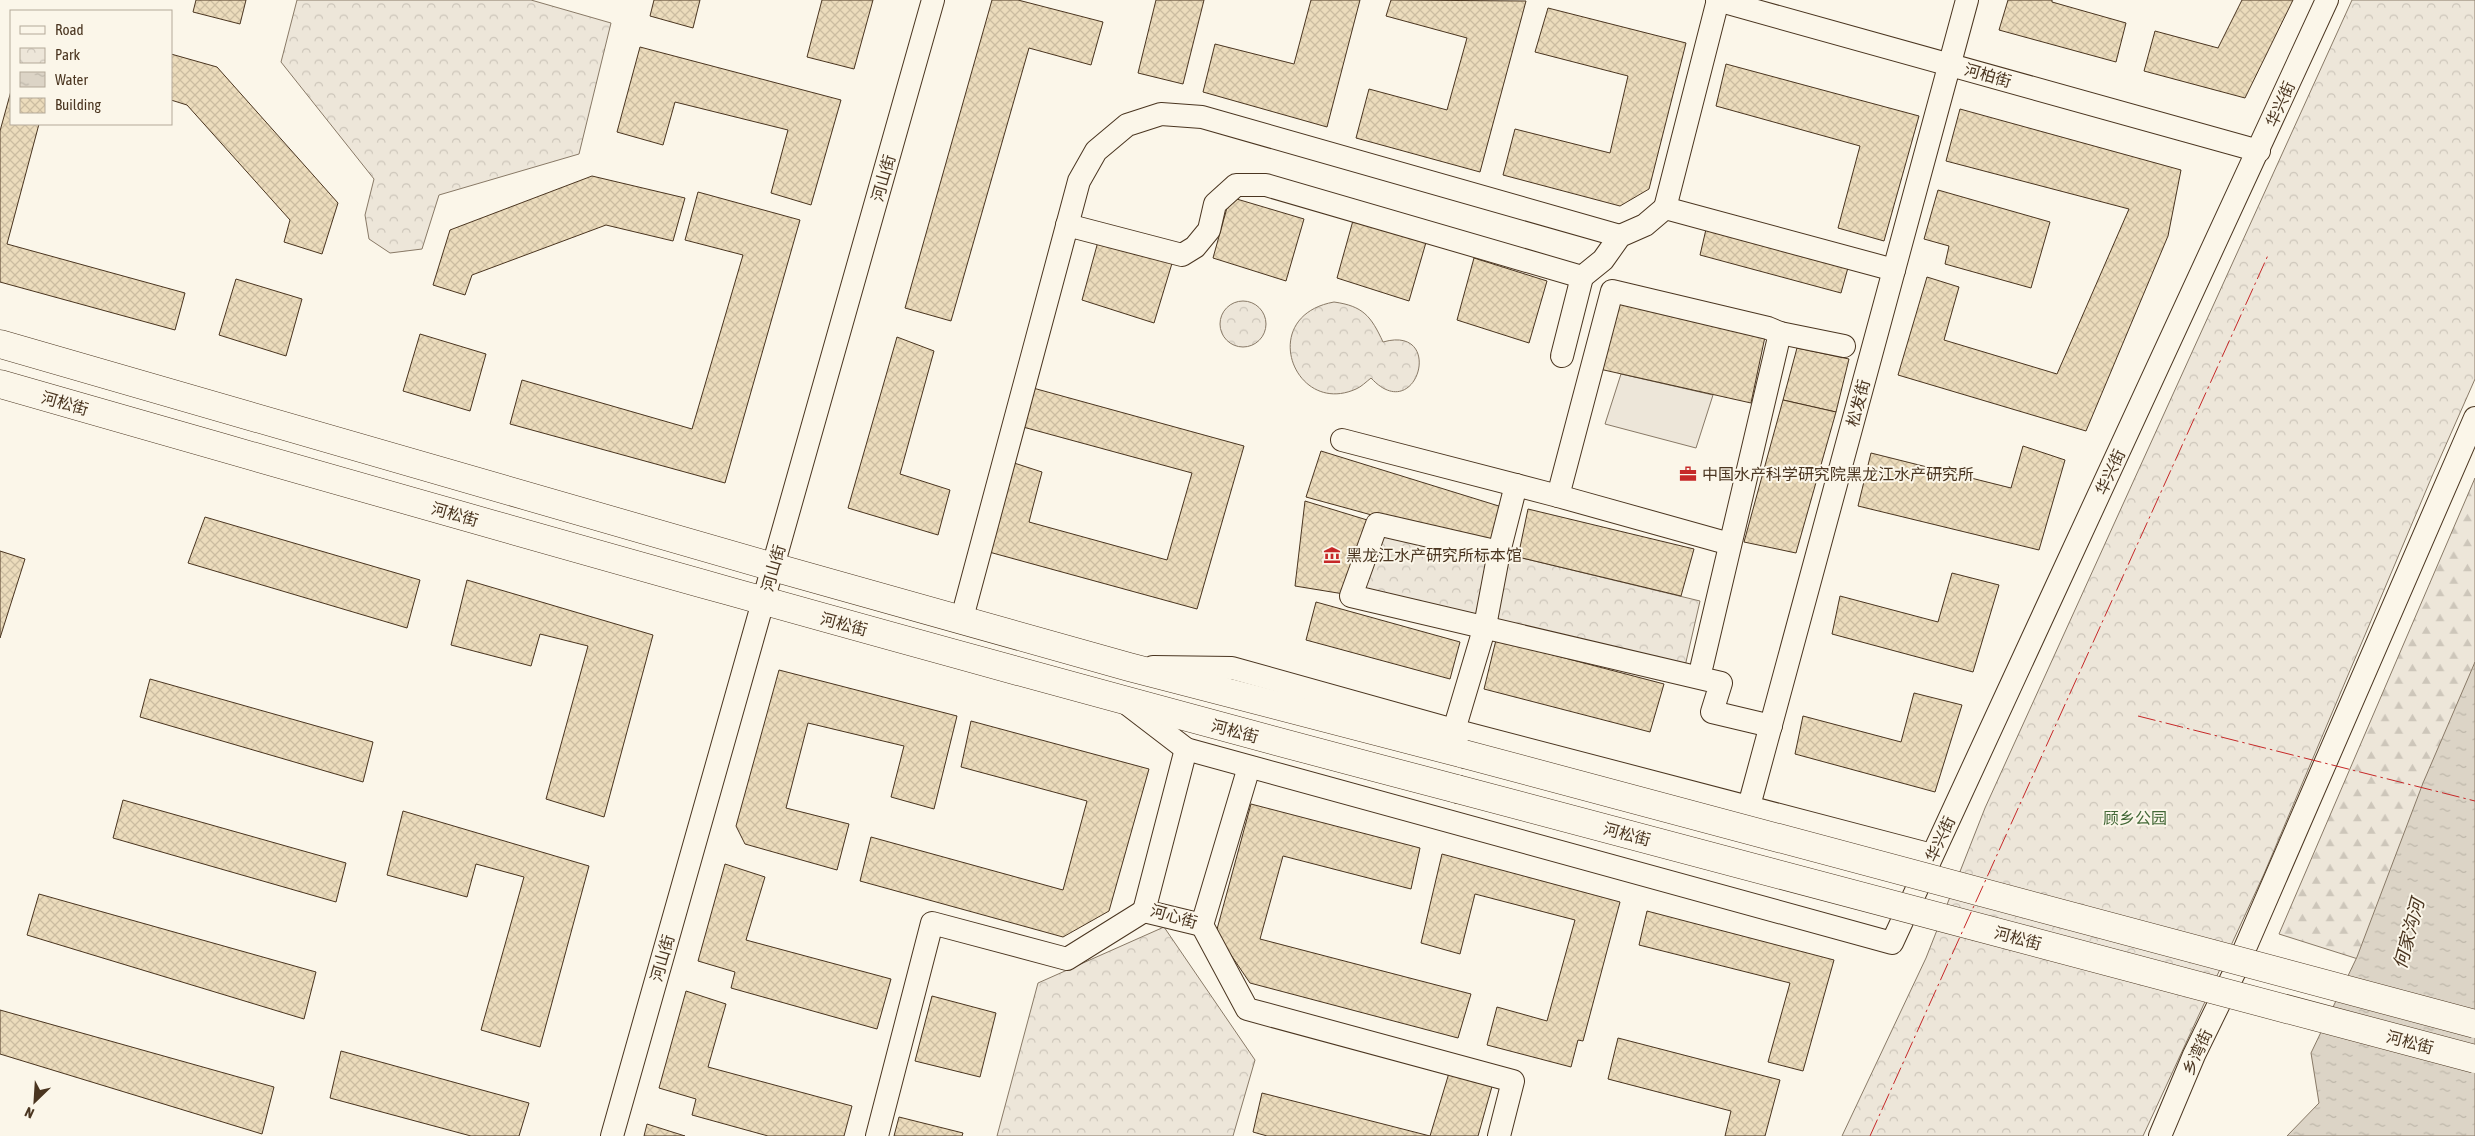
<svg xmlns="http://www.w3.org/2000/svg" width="2475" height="1136" font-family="'Asap Condensed','Noto Sans SC',sans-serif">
<defs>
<pattern id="forest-firs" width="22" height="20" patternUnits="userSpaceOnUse" patternTransform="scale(1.25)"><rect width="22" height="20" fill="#ede6d9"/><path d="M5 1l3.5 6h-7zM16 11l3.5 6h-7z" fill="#cdc6ba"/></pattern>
<pattern id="park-crowns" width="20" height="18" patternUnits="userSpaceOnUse" patternTransform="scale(1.25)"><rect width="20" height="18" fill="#ede6d9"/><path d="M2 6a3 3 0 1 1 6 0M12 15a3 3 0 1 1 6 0" fill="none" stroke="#cdc6ba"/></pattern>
<pattern id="water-ripples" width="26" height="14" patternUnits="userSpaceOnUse" patternTransform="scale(1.25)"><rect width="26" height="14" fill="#dcd4c6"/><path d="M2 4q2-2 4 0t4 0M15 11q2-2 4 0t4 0" fill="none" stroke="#beb7aa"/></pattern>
<pattern id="building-cross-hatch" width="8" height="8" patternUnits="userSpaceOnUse" patternTransform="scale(1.25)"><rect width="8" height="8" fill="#ecdcbc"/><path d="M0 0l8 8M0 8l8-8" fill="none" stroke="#ccbda1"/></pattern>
</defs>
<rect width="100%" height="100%" fill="#fbf6e9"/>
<polygon fill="url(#forest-firs)" stroke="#887966" points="2475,478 2475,996 2279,934"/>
<g fill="url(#park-crowns)" stroke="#887966">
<polygon points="297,0 531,0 611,23 579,154 439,195 422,249 390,253 369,239 365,215 374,179 281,62"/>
<polygon points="2352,0 2475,0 2475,379 2433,474 2264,874 2143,1136 1842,1136 1926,958 1985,808"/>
<circle cx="1243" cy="324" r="23"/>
<path d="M1334 302C1363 306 1371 316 1383 342 1446 324 1417 428 1371 378 1366 382 1361 387 1356 389 1294 417 1256 316 1334 302Z"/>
<polygon points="1377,523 1700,601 1683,675 1351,595"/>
<polygon points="1164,927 1255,1060 1233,1136 997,1136 1038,983"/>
</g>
<polygon fill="#ede6d9" stroke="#887966" points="1621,374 1713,395 1696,448 1605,424"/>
<polygon fill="url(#water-ripples)" stroke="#887966" points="2475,662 2475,1136 2287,1136 2319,1103 2311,1053 2357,957 2423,783"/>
<g fill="url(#building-cross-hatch)" stroke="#4a3520">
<polygon points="196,0 246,0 240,24 193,12"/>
<polygon points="654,0 700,0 693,28 650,16"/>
<polygon points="822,0 873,0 854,69 807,57"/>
<polygon points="992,0 1018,0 1103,22 1091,65 1029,48 951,321 905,308"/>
<polygon points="1156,0 1204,0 1183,84 1138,73"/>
<polygon points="1311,0 1360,0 1327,127 1203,92 1215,44 1294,64"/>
<polygon points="1391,0 1526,1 1480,172 1356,138 1369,89 1447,110 1467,38 1386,16"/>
<polygon points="2008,0 2052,0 2052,2 2126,23 2116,62 1999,30"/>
<polygon points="2242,0 2293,0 2245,98 2144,71 2155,31 2218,48"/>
<polygon points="1548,8 1686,43 1649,189 1620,206 1503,175 1515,129 1610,153 1628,76 1535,52"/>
<polygon points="640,47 841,100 811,205 771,193 788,130 675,102 663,145 617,132"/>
<polygon points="171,54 217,67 338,203 322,254 284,242 290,220 187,105 171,100"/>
<polygon points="1726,64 1919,116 1884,241 1838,228 1860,146 1716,106"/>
<polygon points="11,91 11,124 39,124 7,244 185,293 175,330 0,282 0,131"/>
<polygon points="1960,109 2181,170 2168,236 2086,431 1898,375 1927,277 1959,287 1944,340 2057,374 2129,209 1946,161"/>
<polygon points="592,176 685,198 673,241 606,225 472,275 465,295 433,285 450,230"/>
<polygon points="1938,190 2050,222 2031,288 1945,264 1949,246 1924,239"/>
<polygon points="698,192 800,220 725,483 510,424 522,380 692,429 743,255 685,240"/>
<polygon points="1230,197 1304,219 1286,281 1213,258"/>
<polygon points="1354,217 1427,239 1409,301 1337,278"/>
<polygon points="1707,225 1849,264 1841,293 1700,255"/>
<polygon points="1099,238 1173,260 1154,323 1082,300"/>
<polygon points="1474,258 1547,281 1529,343 1457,320"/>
<polygon points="236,279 302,299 286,356 219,335"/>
<polygon points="1616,295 1766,332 1751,403 1595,368"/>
<polygon points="420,334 486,354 470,411 403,391"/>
<polygon points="897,337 934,351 900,474 950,490 938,535 848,508"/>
<polygon points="1797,348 1849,359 1836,412 1783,400"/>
<polygon points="1033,388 1244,446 1197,609 989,552 1011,462 1042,472 1029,522 1167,560 1192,473 1023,427"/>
<polygon points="1783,400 1836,412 1796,553 1744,542"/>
<polygon points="2023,446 2065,460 2039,550 1858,506 1871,453 2011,488"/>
<polygon points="1321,451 1502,507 1492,548 1306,497"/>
<polygon points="1305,501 1377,523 1350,595 1295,586"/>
<polygon points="1528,509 1694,549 1681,596 1518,557"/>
<polygon points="205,517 420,580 407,628 188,563"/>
<polygon points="0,551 25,559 0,638"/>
<polygon points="1952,573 1999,585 1973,672 1832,634 1840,596 1938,622"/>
<polygon points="467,580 653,635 604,817 546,799 588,646 540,634 531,666 451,645"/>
<polygon points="1316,602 1460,642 1450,679 1306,640"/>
<polygon points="1496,640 1664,684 1650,732 1484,689"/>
<polygon points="779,670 957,716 934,809 891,797 904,746 808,723 786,808 849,824 837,870 745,844 736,826"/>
<polygon points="150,679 373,742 363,782 140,717"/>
<polygon points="1914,693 1962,705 1935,792 1795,754 1803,716 1901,742"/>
<polygon points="971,721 1149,769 1109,911 1063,937 860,881 871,837 1063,890 1087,801 961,767"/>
<polygon points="123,800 346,863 336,902 113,838"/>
<polygon points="1251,804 1420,848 1411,889 1283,856 1260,939 1471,994 1458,1038 1250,983 1216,933"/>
<polygon points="403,811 589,866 540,1047 481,1030 524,877 476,864 467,897 387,875"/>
<polygon points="1442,854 1620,902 1583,1041 1578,1040 1571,1067 1487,1045 1497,1007 1547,1021 1575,920 1475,894 1460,954 1421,943"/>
<polygon points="725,864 765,877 746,940 891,979 877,1029 731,988 735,972 698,961"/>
<polygon points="39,894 316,972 304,1019 27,935"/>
<polygon points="1647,911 1834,960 1803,1071 1768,1062 1790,983 1639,945"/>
<polygon points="686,991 726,1004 708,1067 852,1106 844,1136 768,1136 692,1115 696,1099 659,1088"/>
<polygon points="932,996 996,1013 980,1077 915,1061"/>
<polygon points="0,1010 274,1087 262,1134 0,1054"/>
<polygon points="1618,1038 1780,1080 1765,1136 1725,1136 1731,1111 1608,1079"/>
<polygon points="341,1051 529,1103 519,1136 471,1136 330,1098"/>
<polygon points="1449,1073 1493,1083 1478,1136 1267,1136 1253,1132 1262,1093 1430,1136"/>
<polygon points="899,1117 963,1133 962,1136 894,1136"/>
<polygon points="647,1124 685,1136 644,1136"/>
</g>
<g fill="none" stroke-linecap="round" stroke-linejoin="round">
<g stroke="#4a3520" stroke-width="24">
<g id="minor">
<polyline points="1717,0 2259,151"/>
<polyline points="1665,208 1718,0"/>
<polyline points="1067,225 1182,255 1195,247 1209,230 1215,204 1236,185 1266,185 1582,277 1603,260 1620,236 1645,225 1665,208 1894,270"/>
<polyline points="1562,356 1582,277"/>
<polyline points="1342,440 1558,496 1730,544"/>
<polyline points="1558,496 1612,291 1768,328 1780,333 1844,346"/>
<polyline points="1499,552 1377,524 1351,596 1721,683 1712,712 1771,726"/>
<polyline points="962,618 1079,181 1096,151 1127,125 1161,114 1202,117 1620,236"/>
<polyline points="1702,665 1780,333"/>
<polyline points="1153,667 1232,668 1454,730 1932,855"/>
<polyline points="1126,703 1186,749 1892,943 2327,0"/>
<polyline points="1454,730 1485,626 1499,552 1516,485"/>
<polyline points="1186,749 1144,911 1202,925 1249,767"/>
<polyline points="1749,806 1967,0"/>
<polyline points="1202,925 1247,1009 1513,1081 1499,1136"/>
<polyline points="612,1136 933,0"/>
<polyline points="877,1136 932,923 1067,959 1144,911"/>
<polyline points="2160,1136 2194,1055 2236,969 2475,418"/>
</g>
</g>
<g stroke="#4a3520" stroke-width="29">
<g id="major">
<polyline points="0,344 773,567 1129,667 1464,754"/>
<path d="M0 384C485 523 969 661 1457 789"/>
</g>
</g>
<use href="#minor" stroke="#fbf6e9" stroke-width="22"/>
<use href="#major" stroke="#fbf6e9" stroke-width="28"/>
<g stroke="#4a3520" stroke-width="29" stroke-linecap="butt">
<g id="major-bridge">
<polyline points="1464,754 2475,1024"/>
<polyline points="1457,789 2475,1059"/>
</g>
</g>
<use href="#major-bridge" stroke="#fbf6e9" stroke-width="28"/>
<g stroke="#c62828" stroke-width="1" stroke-dasharray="18 4 2.5 4" stroke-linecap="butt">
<polyline points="2138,716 2475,801"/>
<polyline points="1870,1136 2269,253"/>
</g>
</g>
<defs>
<g id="office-bare" transform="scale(1.35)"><path d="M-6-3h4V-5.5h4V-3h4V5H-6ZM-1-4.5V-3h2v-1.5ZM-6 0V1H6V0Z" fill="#c62828" stroke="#fbf6e9" stroke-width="2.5" paint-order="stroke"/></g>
<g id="museum-bare" transform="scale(1.35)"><path d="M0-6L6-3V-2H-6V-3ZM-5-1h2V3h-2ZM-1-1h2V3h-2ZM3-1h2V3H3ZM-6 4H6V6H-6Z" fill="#c62828" stroke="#fbf6e9" stroke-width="2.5" paint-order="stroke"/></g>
</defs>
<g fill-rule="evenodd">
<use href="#office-bare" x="1688" y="474"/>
<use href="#museum-bare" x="1332" y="555"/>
</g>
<g text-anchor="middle" stroke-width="4" stroke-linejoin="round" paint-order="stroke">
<g font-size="16" fill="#4a3520" stroke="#fbf6e9">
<text transform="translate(1988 75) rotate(16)" y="6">河柏街</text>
<text transform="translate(2280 104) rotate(-66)" y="6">华兴街</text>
<text transform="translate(883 178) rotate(-74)" y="6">河山街</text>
<text transform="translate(65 403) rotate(16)" y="6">河松街</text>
<text transform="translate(1858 403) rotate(-75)" y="6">松发街</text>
<text transform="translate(2110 472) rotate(-65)" y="6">华兴街</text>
<text transform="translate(455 514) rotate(16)" y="6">河松街</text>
<text transform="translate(773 568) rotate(-74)" y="6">河山街</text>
<text transform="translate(844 624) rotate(15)" y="6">河松街</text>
<text transform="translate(1235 731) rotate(15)" y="6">河松街</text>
<text transform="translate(1627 834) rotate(15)" y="6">河松街</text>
<text transform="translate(1940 839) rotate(-65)" y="6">华兴街</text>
<text transform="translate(1174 916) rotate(16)" y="6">河心街</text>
<text transform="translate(2018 938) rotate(15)" y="6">河松街</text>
<text transform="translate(662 958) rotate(-74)" y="6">河山街</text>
<text transform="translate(2410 1042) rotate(15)" y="6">河松街</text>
<text transform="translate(2197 1052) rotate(-65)" y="6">乡湾街</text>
</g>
<g font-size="16" fill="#4a3520" stroke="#fbf6e9" text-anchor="start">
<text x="1702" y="480">中国水产科学研究院黑龙江水产研究所</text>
<text x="1346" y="561">黑龙江水产研究所标本馆</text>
</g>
<g font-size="16" fill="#436837" stroke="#fbf6e9">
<text x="2135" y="824">顾乡公园</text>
</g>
<g font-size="18" font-style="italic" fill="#4a3520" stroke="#fbf6e9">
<text transform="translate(2409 934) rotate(-75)" y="6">何家沟河</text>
</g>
</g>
<rect x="10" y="10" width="162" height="115" fill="#fbf6e9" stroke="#b4a999"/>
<rect x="20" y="26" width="25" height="8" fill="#fbf6e9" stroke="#b4a999"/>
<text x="55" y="35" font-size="15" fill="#4a3520">Road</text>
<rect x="20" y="48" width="25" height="15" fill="url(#park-crowns)" stroke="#b4a999"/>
<text x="55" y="60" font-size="15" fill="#4a3520">Park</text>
<rect x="20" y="72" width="25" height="15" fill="url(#water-ripples)" stroke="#b4a999"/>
<text x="55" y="85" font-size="15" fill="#4a3520">Water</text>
<rect x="20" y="98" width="25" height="15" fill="url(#building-cross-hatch)" stroke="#b4a999"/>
<text x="55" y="110" font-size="15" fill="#4a3520">Building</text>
<g transform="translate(35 1101) rotate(205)" stroke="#fbf6e9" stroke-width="4" paint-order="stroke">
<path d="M0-4L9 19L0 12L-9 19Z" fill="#4a3520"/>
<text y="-8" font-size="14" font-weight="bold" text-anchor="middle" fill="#4a3520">N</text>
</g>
</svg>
